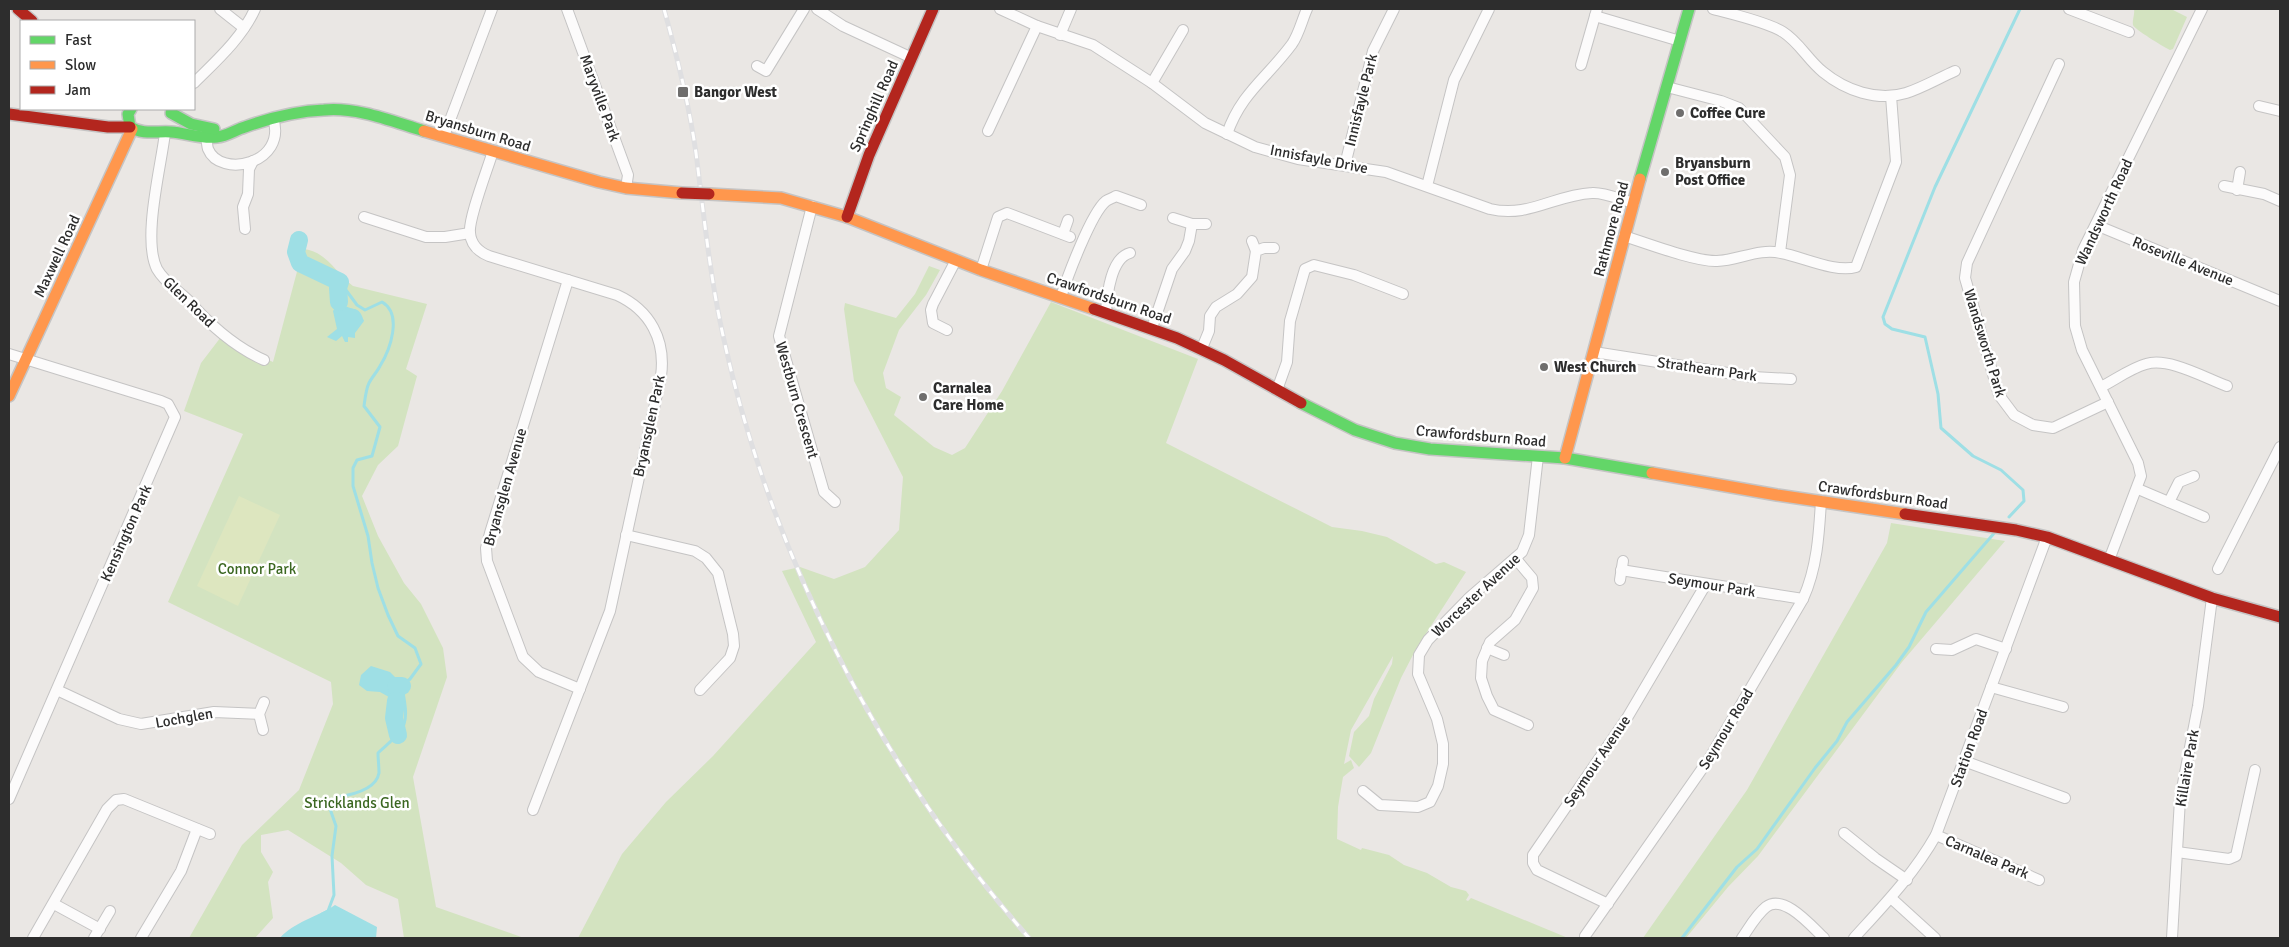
<svg xmlns="http://www.w3.org/2000/svg" width="2289" height="947" font-family="Signika,sans-serif">
<rect width="100%" height="100%" fill="#eae7e4"/>
<g fill="#d3e3c0">
<path d="M2134 9H2171L2187 17 2173 49 2170 50C2164 47 2134 29 2133 25 2132 20 2135 14 2134 9Z"/>
<path d="M303 249C325 250 337 274 353 286L427 304 406 369 417 376 398 446 378 465 362 496 378 536 404 583 421 604 443 648 447 677 413 777 436 907 524 938H404L398 899 366 885 341 863 288 830 261 835V852L273 872 268 882 273 918 255 938H189L242 845 299 790 333 704 331 682 168 602 243 434 184 411 201 363 224 333 260 356 273 362Z"/>
<polygon points="929,266 940,270 926,295 899,330 883,373 886,388 901,397 894,415 934,447 952,455 965,448 1002,391 1051,302 1198,359 1166,443 1332,527 1362,531 1387,537 1436,564 1444,562 1466,572 1416,649 1401,678 1371,753 1359,767 1349,756 1354,732 1369,716 1374,699 1392,664 1393,656 1351,730 1344,764 1351,760 1354,768 1343,777 1338,807 1337,839 1361,850 1362,848 1389,855 1404,865 1427,873 1451,887 1466,891 1469,895 1466,900 1468,901 1471,898 1568,938 578,938 622,854 666,802 713,756 816,642 782,571 800,567 834,579 865,567 899,530 903,477 854,381 844,309 845,303 896,318 915,294"/>
<polygon points="1891,523 2005,541 1902,662 1758,856 1728,887 1686,938 1643,938 1747,790 1887,543"/>
</g>
<polygon fill="#dde6bf" points="239,496 280,515 238,606 197,586"/>
<g fill="#9edfe5">
<path d="M339 302C341 303 343 305 345 306 356 311 359 306 364 321L355 333V338L348 337V342H345L342 336 336 341 327 337 337 329 333 311Z"/>
<polygon points="371,666 390,672 396,678 396,701 380,692 367,691 359,685 361,675"/>
<path d="M335 905 377 927 376 938H280C294 922 317 917 335 905Z"/>
</g>
<g fill="none" stroke-linecap="round" stroke-linejoin="round">
<g stroke="#9edfe5" stroke-width="3">
<polyline points="2009,517 2024,501 2023,490 2001,470 1973,456 1941,428 1938,394 1925,337 1892,329 1885,324 1883,317 1935,187 2020,9"/>
<path d="M322 914 328 911 334 895 332 856 336 826 329 806 337 797C351 795 376 790 379 773 379 766 378 759 378 753 408 726 409 726 402 686L410 679 421 664 415 648 398 636 388 615 378 588 372 563 368 536 353 486V468L357 460 372 456 380 427 364 406C365 399 366 389 369 383 372 377 377 372 380 366 390 350 403 314 382 302L365 310 357 305 340 282"/>
<polyline points="1682,938 1737,867 1757,849 1815,768 1837,741 1847,722 1896,665 1909,647 1926,612 1996,531"/>
</g>
<g stroke="#9edfe5" stroke-width="18">
<polyline points="299,240 296,252 300,263 340,282 338,288 339,302"/>
<polyline points="396,686 402,686"/>
<polyline points="396,701 394,718 398,735"/>
</g>
<g stroke="#c5c4c4" stroke-width="12">
<g id="street">
<polyline points="220,9 244,28"/>
<polyline points="567,9 628,175 626,188"/>
<polyline points="817,9 843,26 912,58"/>
<path d="M1000 9 1037 26 1093 45 1152 83 1205 123 1255 147 1298 159 1386 172 1490 209C1529 218 1554 195 1592 193 1605 192 1621 200 1634 203"/>
<path d="M1713 9C1732 14 1767 22 1783 32 1799 42 1808 60 1823 72 1845 90 1877 102 1906 93 1922 88 1939 78 1955 71"/>
<polyline points="2069,9 2129,32"/>
<polyline points="1595,16 1680,41"/>
<polyline points="1060,35 1071,9"/>
<polyline points="2059,64 1967,263 1965,278 1999,395 2014,415 2033,425 2053,428 2108,402"/>
<polyline points="1581,65 1597,9"/>
<polyline points="757,66 766,71 804,9"/>
<path d="M194 83C216 61 242 38 255 9"/>
<polyline points="1152,83 1183,30"/>
<polyline points="1667,87 1721,101 1739,108 1785,157 1790,175 1780,252"/>
<polyline points="2259,106 2280,111"/>
<polyline points="988,131 1037,26"/>
<path d="M165 133C161 167 142 239 157 269 165 283 178 290 189 301 210 325 235 347 264 360"/>
<path d="M1227 134C1241 93 1267 78 1292 44 1299 34 1302 20 1307 9"/>
<polyline points="444,136 492,9"/>
<path d="M206 137C207 141 207 146 208 149 220 179 288 164 273 118"/>
<path d="M493 151C488 168 468 219 470 233 471 245 479 252 489 256L617 295C650 310 666 340 661 376L610 611 533 810"/>
<polyline points="1345,165 1373,51 1394,9"/>
<polyline points="1427,186 1454,80 1489,9"/>
<polyline points="2224,186 2264,194 2280,201"/>
<polyline points="2237,190 2240,172"/>
<polyline points="812,206 779,336 824,492 835,502"/>
<polyline points="364,217 426,237 445,237 470,233"/>
<polyline points="1173,218 1192,224 1206,224"/>
<polyline points="2096,225 2280,301"/>
<polyline points="245,229 243,207 248,194 249,169 253,161"/>
<polyline points="1063,234 1068,220"/>
<path d="M1624 236C1646 243 1696 262 1717 261 1739 260 1759 248 1781 253 1803 257 1835 273 1856 267L1896 162 1891 96"/>
<polyline points="1252,241 1256,251"/>
<polyline points="981,270 998,217 1007,213 1070,237"/>
<polyline points="568,280 490,533 486,548 487,561 523,657 539,672 580,689"/>
<path d="M1061 297C1067 278 1091 213 1106 201 1109 199 1113 198 1116 196L1141 205"/>
<path d="M1106 312C1107 295 1111 258 1130 253"/>
<polyline points="1152,328 1172,269 1185,251 1189,241 1192,224"/>
<polyline points="947,330 933,323 931,310 933,304 956,260"/>
<polyline points="1202,348 1209,331 1210,316 1216,307 1237,294 1252,277 1256,251 1264,248 1274,248"/>
<polyline points="1594,352 1753,377 1791,379"/>
<polyline points="9,354 161,401 168,404 175,417 9,799"/>
<path d="M2101 387C2115 380 2131 368 2146 364 2169 357 2205 378 2227 386"/>
<polyline points="1277,390 1287,362 1290,321 1305,269 1314,265 1354,275 1403,294"/>
<polyline points="2138,489 2204,517"/>
<polyline points="2169,502 2179,482 2194,476"/>
<polyline points="626,535 695,551 706,558 718,573 733,634 734,646 730,658 700,690"/>
<polyline points="1516,559 1532,578 1533,588 1515,620 1490,642 1482,661 1481,678 1487,696 1494,710 1528,725"/>
<polyline points="2109,560 2141,476 2138,463 2082,350 2075,326 2074,282 2083,250 2202,9"/>
<polyline points="2218,569 2280,447"/>
<polyline points="1621,570 1803,599"/>
<polyline points="1620,580 1623,561"/>
<polyline points="1487,648 1504,655"/>
<polyline points="1936,649 1952,650 1976,639 2006,649"/>
<polyline points="1991,687 2063,707"/>
<polyline points="57,690 119,719 141,724 214,712 259,714"/>
<polyline points="263,730 259,714 264,702"/>
<polyline points="1964,761 2065,798"/>
<polyline points="1363,791 1380,805 1418,807 1430,802 1438,786 1443,764 1443,744 1437,719 1418,674 1419,655 1428,640 1470,597 1522,552 1529,535 1538,456"/>
<polyline points="1844,833 1875,858 1907,880"/>
<polyline points="1936,835 2039,880"/>
<polyline points="2177,852 2229,859 2236,856 2255,770"/>
<polyline points="1891,898 1935,938"/>
<polyline points="54,904 100,929"/>
<polyline points="1608,904 1537,870 1533,863 1533,855 1627,718 1706,584"/>
<path d="M1585 936 1709 759 1803 599C1817 568 1819 535 1821 501"/>
<polyline points="33,938 107,809 116,800 124,799 210,834"/>
<polyline points="94,938 110,911"/>
<polyline points="141,938 181,871 197,829"/>
<path d="M1742 938C1749 928 1756 915 1766 907 1784 893 1812 927 1824 938"/>
<path d="M1854 938C1884 905 1914 874 1936 835L2047 537"/>
<polyline points="2172,938 2180,799 2198,706 2212,598"/>
</g>
</g>
<g stroke="#c5c4c4" stroke-width="14">
<g id="fast">
<path d="M131 109 128 114 130 127C143 135 157 131 171 132 186 133 201 139 217 137 227 136 235 130 245 127 270 118 297 111 324 110 358 107 391 121 424 131"/>
<polyline points="171,113 191,124 214,129"/>
<polyline points="1640,179 1689,9"/>
<polyline points="1301,403 1355,430 1395,443 1430,449 1565,458 1652,473"/>
</g>
</g>
<g stroke="#c5c4c4" stroke-width="14">
<g id="slow">
<polyline points="424,131 599,182 626,188 682,193"/>
<polyline points="709,194 781,198 847,217 981,270 1094,309"/>
<polyline points="9,396 132,129"/>
<polyline points="1565,458 1640,179"/>
<polyline points="1652,473 1777,495 1905,514"/>
</g>
</g>
<g stroke="#c5c4c4" stroke-width="14">
<g id="jam">
<polyline points="18,9 32,21"/>
<polyline points="9,114 108,127 130,127"/>
<polyline points="847,217 869,155 933,9"/>
<polyline points="1094,309 1177,338 1224,360 1301,403"/>
<polyline points="1905,514 2016,530 2047,537 2212,598 2280,617"/>
</g>
</g>
<use href="#street" stroke="#fcfbfb" stroke-width="10"/>
<use href="#fast" stroke="#63d668" stroke-width="11"/>
<use href="#slow" stroke="#ff974d" stroke-width="11"/>
<use href="#jam" stroke="#b3261e" stroke-width="11"/>
<g stroke="#dfdfe1" stroke-width="5">
<path id="rail" d="M664 9C677 56 689 104 696 153 704 216 710 278 724 340 772 558 881 769 1029 938"/>
</g>
<use href="#rail" stroke="#fff" stroke-width="3" stroke-dasharray="9" stroke-linecap="butt"/>
<g stroke="#c5c4c4" stroke-width="14" stroke-linecap="butt">
<polyline id="jam-bridge" points="682,193 709,194"/>
</g>
<use href="#jam-bridge" stroke="#b3261e" stroke-width="11"/>
</g>
<g fill="#6f6e6d" stroke="#fff" stroke-width="2">
<rect x="677" y="86" width="12" height="12" rx="2.5"/>
<circle cx="1680" cy="113" r="5"/>
<circle cx="1665" cy="172" r="5"/>
<circle cx="1544" cy="367" r="5"/>
<circle cx="923" cy="397" r="5"/>
</g>
<g text-anchor="middle" stroke-width="5" stroke-linejoin="round" paint-order="stroke">
<g font-size="15" font-weight="bold" fill="#2d2d2d" stroke="#fff" text-anchor="start">
<text x="694" y="97">Bangor West</text>
<text x="1690" y="118">Coffee Cure</text>
<text x="1675" y="168">Bryansburn<tspan x="1675" dy="17">Post Office</tspan></text>
<text x="1554" y="372">West Church</text>
<text x="933" y="393">Carnalea<tspan x="933" dy="17">Care Home</tspan></text>
</g>
<g font-size="15" fill="#2d2d2d" stroke="#fff">
<text transform="translate(600 98) rotate(70)" y="5">Maryville Park</text>
<text transform="translate(1361 100) rotate(-76)" y="5">Innisfayle Park</text>
<text transform="translate(874 106) rotate(-66)" y="5">Springhill Road</text>
<text transform="translate(478 131) rotate(17)" y="5">Bryansburn Road</text>
<text transform="translate(1319 159) rotate(11)" y="5">Innisfayle Drive</text>
<text transform="translate(2104 212) rotate(-65)" y="5">Wandsworth Road</text>
<text transform="translate(1611 229) rotate(-75)" y="5">Rathmore Road</text>
<text transform="translate(57 256) rotate(-65)" y="5">Maxwell Road</text>
<text transform="translate(2183 261) rotate(22)" y="5">Roseville Avenue</text>
<text transform="translate(1109 298) rotate(19)" y="5">Crawfordsburn Road</text>
<text transform="translate(189 302) rotate(44)" y="5">Glen Road</text>
<text transform="translate(1985 343) rotate(73)" y="5">Wandsworth Park</text>
<text transform="translate(1707 369) rotate(8)" y="5">Strathearn Park</text>
<text transform="translate(797 400) rotate(74)" y="5">Westburn Crescent</text>
<text transform="translate(649 426) rotate(-78)" y="5">Bryansglen Park</text>
<text transform="translate(1481 436) rotate(5)" y="5">Crawfordsburn Road</text>
<text transform="translate(505 487) rotate(-74)" y="5">Bryansglen Avenue</text>
<text transform="translate(1883 495) rotate(8)" y="5">Crawfordsburn Road</text>
<text transform="translate(126 533) rotate(-66)" y="5">Kensington Park</text>
<text transform="translate(1712 585) rotate(9)" y="5">Seymour Park</text>
<text transform="translate(1476 595) rotate(-43)" y="5">Worcester Avenue</text>
<text transform="translate(184 718) rotate(-10)" y="5">Lochglen</text>
<text transform="translate(1726 729) rotate(-59)" y="5">Seymour Road</text>
<text transform="translate(1969 748) rotate(-70)" y="5">Station Road</text>
<text transform="translate(1597 761) rotate(-56)" y="5">Seymour Avenue</text>
<text transform="translate(2187 768) rotate(-80)" y="5">Killaire Park</text>
<text transform="translate(1987 857) rotate(23)" y="5">Carnalea Park</text>
</g>
<g font-size="15" fill="#3b6721" stroke="#fff">
<text x="257" y="574">Connor Park</text>
<text x="357" y="808">Stricklands Glen</text>
</g>
</g>
<rect width="2289" height="947" fill="none" stroke="#2d2d2d" stroke-width="20"/>
<rect x="20" y="20" width="175" height="90" fill="#ffffff" stroke="#ababab"/>
<rect x="30" y="36" width="25" height="8" fill="#63d668" stroke="#ababab"/>
<text x="65" y="45" font-size="15" fill="#2d2d2d">Fast</text>
<rect x="30" y="61" width="25" height="8" fill="#ff974d" stroke="#ababab"/>
<text x="65" y="70" font-size="15" fill="#2d2d2d">Slow</text>
<rect x="30" y="86" width="25" height="8" fill="#b3261e" stroke="#ababab"/>
<text x="65" y="95" font-size="15" fill="#2d2d2d">Jam</text>
</svg>
